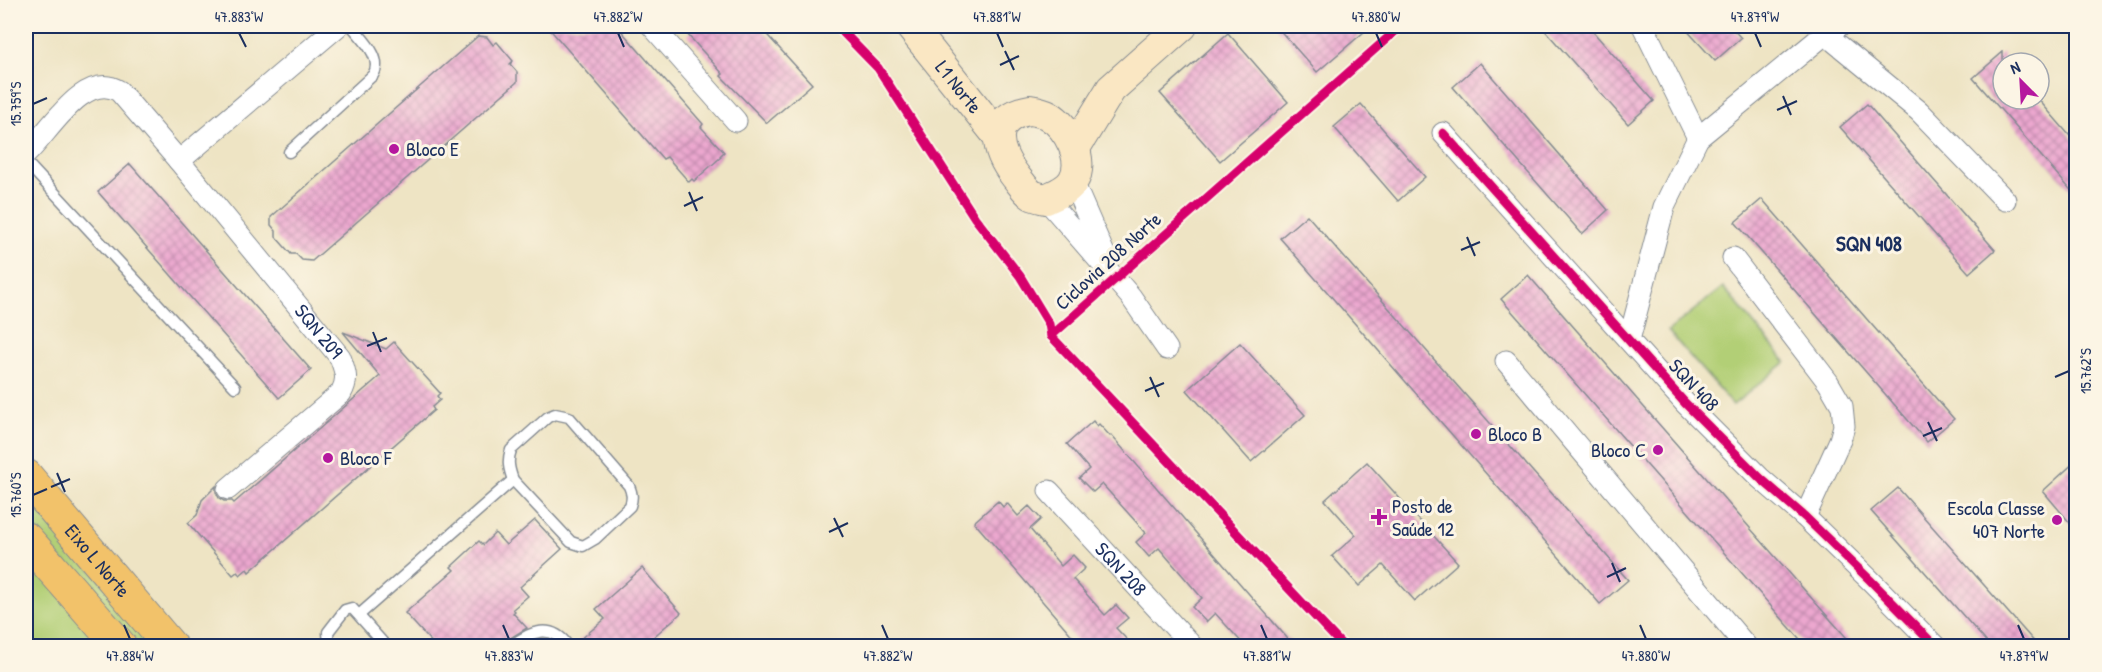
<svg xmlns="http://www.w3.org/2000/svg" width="2102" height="672" font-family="'Patrick Hand',sans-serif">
<defs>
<pattern id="building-cross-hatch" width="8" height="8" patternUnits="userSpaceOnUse" patternTransform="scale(1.5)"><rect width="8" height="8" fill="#eca7cf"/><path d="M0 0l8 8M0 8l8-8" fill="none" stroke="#be88ab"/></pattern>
</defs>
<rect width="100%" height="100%" fill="#fcf5e5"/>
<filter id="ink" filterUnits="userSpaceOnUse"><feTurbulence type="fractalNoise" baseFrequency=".0167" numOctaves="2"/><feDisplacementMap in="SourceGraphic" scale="12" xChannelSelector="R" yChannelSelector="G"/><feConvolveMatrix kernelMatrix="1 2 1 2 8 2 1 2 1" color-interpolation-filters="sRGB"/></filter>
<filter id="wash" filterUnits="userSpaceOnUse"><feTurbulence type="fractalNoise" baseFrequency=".008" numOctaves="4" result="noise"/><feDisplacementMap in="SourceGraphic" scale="24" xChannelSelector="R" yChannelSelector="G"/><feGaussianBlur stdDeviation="1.35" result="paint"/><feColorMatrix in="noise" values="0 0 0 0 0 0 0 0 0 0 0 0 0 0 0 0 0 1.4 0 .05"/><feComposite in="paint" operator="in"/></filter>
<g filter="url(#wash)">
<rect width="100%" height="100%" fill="#eee4c4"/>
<g fill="#b2cf76" stroke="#667f6a" stroke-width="1.5">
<polygon points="1723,287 1786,362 1733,405 1668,331"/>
<polygon points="26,495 158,646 137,646 26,519"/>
<polygon points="26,555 106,646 26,646"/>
</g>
<g id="blocks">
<g fill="url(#building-cross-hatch)">
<polygon points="547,26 617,26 703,124 701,127 724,152 720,156 721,157 694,181 692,179 689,182 667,157 663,159"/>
<polygon points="698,26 759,26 812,84 767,123 721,76 723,74 688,35"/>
<polygon points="1276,26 1371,26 1317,72"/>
<polygon points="1541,26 1588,26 1654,101 1628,124"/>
<polygon points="1683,26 1730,26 1741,38 1715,61"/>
<polygon points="1228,33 1288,102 1220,161 1160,93"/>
<polygon points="478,36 487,37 493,45 497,42 513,61 510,64 517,72 517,82 312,261 302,260 296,254 291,254 276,237 276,231 271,225 271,217"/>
<polygon points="2003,52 2003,99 2038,99 2076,143 2076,196 1973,78"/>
<polygon points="1480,63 1608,210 1582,234 1453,87"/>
<polygon points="1361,104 1425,177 1398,201 1334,127"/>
<polygon points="1867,104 1995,250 1969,273 1840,127"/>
<polygon points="130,164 311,370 279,398 98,192"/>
<polygon points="1762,199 1954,419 1927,442 1735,222"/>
<polygon points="1307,215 1628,580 1600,604 1280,238"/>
<polygon points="1528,275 1814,601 1854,646 1806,646 1501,299"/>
<polygon points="343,332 386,349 394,342 440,393 437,396 440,400 432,407 434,410 249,572 247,569 240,575 237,572 233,575 188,523 197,515 202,500 216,486 216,492 219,498 224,501 232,501 234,503 380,376"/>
<polygon points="1240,343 1305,415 1251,462 1187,390"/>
<polygon points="1093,421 1097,426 1099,424 1110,436 1111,435 1294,646 1245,646 1215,613 1206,622 1192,607 1202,598 1159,548 1149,557 1136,542 1146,533 1102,484 1093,492 1079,478 1089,469 1067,444"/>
<polygon points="2076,461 2076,530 2043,491"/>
<polygon points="1367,462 1458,563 1415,601 1383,565 1359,586 1332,556 1356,535 1325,500"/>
<polygon points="1898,488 2038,646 1990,646 1871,511"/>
<polygon points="998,501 1003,507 1007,503 1018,516 1029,506 1041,519 1030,529 1061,566 1073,555 1085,568 1073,579 1105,615 1116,605 1128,618 1116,628 1133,646 1081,646 974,522"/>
<polygon points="535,520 562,549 520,587 528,596 513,609 515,611 513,613 527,628 507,640 505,646 435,646 405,613 454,570 451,567 479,541 483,545 495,533 506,545"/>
<polygon points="642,568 681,613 643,646 575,646 575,644 605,619 596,609"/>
</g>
</g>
</g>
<g filter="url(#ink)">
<use href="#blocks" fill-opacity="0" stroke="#848a91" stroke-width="1.5"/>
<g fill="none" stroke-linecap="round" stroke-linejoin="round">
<g stroke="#848a91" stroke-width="13">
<g id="lane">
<path d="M289 152 373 75C384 58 362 39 352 26"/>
<polyline points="26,162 235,387"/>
<path d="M555 414 569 417 629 486C632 493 633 498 630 506L595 539 583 546 571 542 513 480C509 469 507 461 511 450L548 417Z"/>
<polyline points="359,615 513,480"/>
<polyline points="329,646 328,632 345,610 352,608 386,646"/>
<path d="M512 646C530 631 552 623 568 646"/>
</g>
</g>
<g stroke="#848a91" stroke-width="23">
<g id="street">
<polyline points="652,26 736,121"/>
<polyline points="1643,26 1698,138"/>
<polyline points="1825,34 1919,111 2005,200"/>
<polyline points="1443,133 1685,403 1760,478 1805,517 1870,580 1935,646"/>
<path id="s1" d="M26 154C48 134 84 69 119 91L179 161 340 357C345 371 349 379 341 393L228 489"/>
<polyline points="179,161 338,26"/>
<polyline points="1073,182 1106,258"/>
<polyline points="1046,199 1131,297 1167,349"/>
<polyline points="1733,258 1828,382 1842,406 1844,426 1840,440 1805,517"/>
<polyline points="1629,340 1664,207 1698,138 1825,34 1839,26"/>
<polyline points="1506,361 1746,646"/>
<path id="s2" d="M1049 491 1192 646"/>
</g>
</g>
<g stroke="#848a91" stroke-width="32">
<g id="secondary">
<path id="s3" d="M910 26 998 136"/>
<path d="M1030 110C1036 111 1043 112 1048 115 1068 127 1086 160 1073 181 1067 191 1056 194 1046 199 1042 198 1036 197 1032 195 1026 191 1021 183 1016 177 995 150 987 117 1030 110Z"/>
<polyline points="1075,148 1111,89 1182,26"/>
</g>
</g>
<g stroke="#848a91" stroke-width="35">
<g id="primary">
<path id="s4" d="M26 476 170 646"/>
<polyline points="26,539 120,646"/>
</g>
</g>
<use href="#lane" stroke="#fff" stroke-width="10"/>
<use href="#street" stroke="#fff" stroke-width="21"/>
<use href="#secondary" stroke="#fae7c3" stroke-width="30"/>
<use href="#primary" stroke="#f2c26a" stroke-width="33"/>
<g stroke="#fcf5e5" stroke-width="13">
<g id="cycleway">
<polyline points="837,26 878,68 975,218 1020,276 1049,324 1051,336"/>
<polyline points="1443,133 1685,403 1760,478 1805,517 1870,580 1935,646"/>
<polyline points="1343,646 1051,336 1401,26"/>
</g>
</g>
<use href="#cycleway" stroke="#d6006c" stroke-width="9"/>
</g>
</g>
<path fill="none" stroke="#1b2f5e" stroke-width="2" d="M239 33 246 47M618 33 624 47M997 33 1003 47M1376 33 1382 47M1755 33 1761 47M1005 51 1014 70M1000 65 1019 56M1783 96 1791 115M33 104 47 98M1777 110 1797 101M689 192 697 211M684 206 703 197M1467 237 1475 256M1461 250 1480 242M373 332 381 352M367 346 387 338M1150 377 1159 397M2055 377 2069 371M1145 391 1164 383M1928 422 1937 441M1923 436 1942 428M57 473 65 492M51 487 70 479M33 495 47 489M834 518 843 537M829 532 848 523M1612 563 1620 582M1607 577 1626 568M124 625 130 639M503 625 509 639M882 625 888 639M1261 625 1267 639M1640 625 1646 639M2018 625 2024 639"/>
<g fill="#b5179e" stroke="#fcf5e5" stroke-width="2">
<circle cx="394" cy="149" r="6"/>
<circle cx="1476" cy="434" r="6"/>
<circle cx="1658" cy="450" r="6"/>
<circle cx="328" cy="458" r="6"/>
<path d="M1376 508h6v6h6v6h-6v6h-6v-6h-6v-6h6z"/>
<circle cx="2057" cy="520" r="6"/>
</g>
<g text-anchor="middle" stroke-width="6" stroke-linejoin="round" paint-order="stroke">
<g font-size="20" fill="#1b2f5e" stroke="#fcf5e5">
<text dy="7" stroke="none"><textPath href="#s3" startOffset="78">L1 Norte</textPath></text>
<text transform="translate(1108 261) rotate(-42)" y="7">Ciclovia 208 Norte</text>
<text dy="7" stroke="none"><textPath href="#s1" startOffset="434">SQN 209</textPath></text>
<text transform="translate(1694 385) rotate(47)" y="7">SQN 408</text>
<text dy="7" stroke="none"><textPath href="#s4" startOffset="111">Eixo L Norte</textPath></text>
<text dy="7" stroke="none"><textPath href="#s2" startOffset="106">SQN 208</textPath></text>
</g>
<g font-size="20" fill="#1b2f5e" stroke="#fcf5e5" text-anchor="start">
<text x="406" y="156">Bloco E</text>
<text x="1488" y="441">Bloco B</text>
<text x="1646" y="457" text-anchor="end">Bloco C</text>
<text x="340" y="465">Bloco F</text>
<text x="1392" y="513">Posto de<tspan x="1392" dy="23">Saúde 12</tspan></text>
<text x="2045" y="515" text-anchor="end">Escola Classe<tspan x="2045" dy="23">407 Norte</tspan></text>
</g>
<g font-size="21" font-weight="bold" fill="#1b2f5e" stroke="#fcf5e5">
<text x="1869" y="251">SQN 408</text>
</g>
</g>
<rect width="2102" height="672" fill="none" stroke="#fcf5e5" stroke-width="66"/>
<g transform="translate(2021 81) rotate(336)"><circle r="28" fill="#fcf5e5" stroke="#a2a6af" stroke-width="1.5"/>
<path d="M0-4.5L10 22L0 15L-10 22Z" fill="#b5179e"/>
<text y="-9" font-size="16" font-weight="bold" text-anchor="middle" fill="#1b2f5e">N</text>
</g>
<rect x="33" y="33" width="2036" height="606" fill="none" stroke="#1b2f5e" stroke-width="2"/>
<g font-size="15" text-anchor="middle" fill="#1b2f5e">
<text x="239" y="22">47.883°W</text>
<text x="618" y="22">47.882°W</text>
<text x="997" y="22">47.881°W</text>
<text x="1376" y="22">47.880°W</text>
<text x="1755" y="22">47.879°W</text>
<text transform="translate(16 104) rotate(-90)" y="5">15.759°S</text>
<text transform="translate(2086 371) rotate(-90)" y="5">15.762°S</text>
<text transform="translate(16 495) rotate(-90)" y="5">15.760°S</text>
<text x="130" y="661">47.884°W</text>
<text x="509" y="661">47.883°W</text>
<text x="888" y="661">47.882°W</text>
<text x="1267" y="661">47.881°W</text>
<text x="1646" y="661">47.880°W</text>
<text x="2024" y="661">47.879°W</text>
</g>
</svg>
